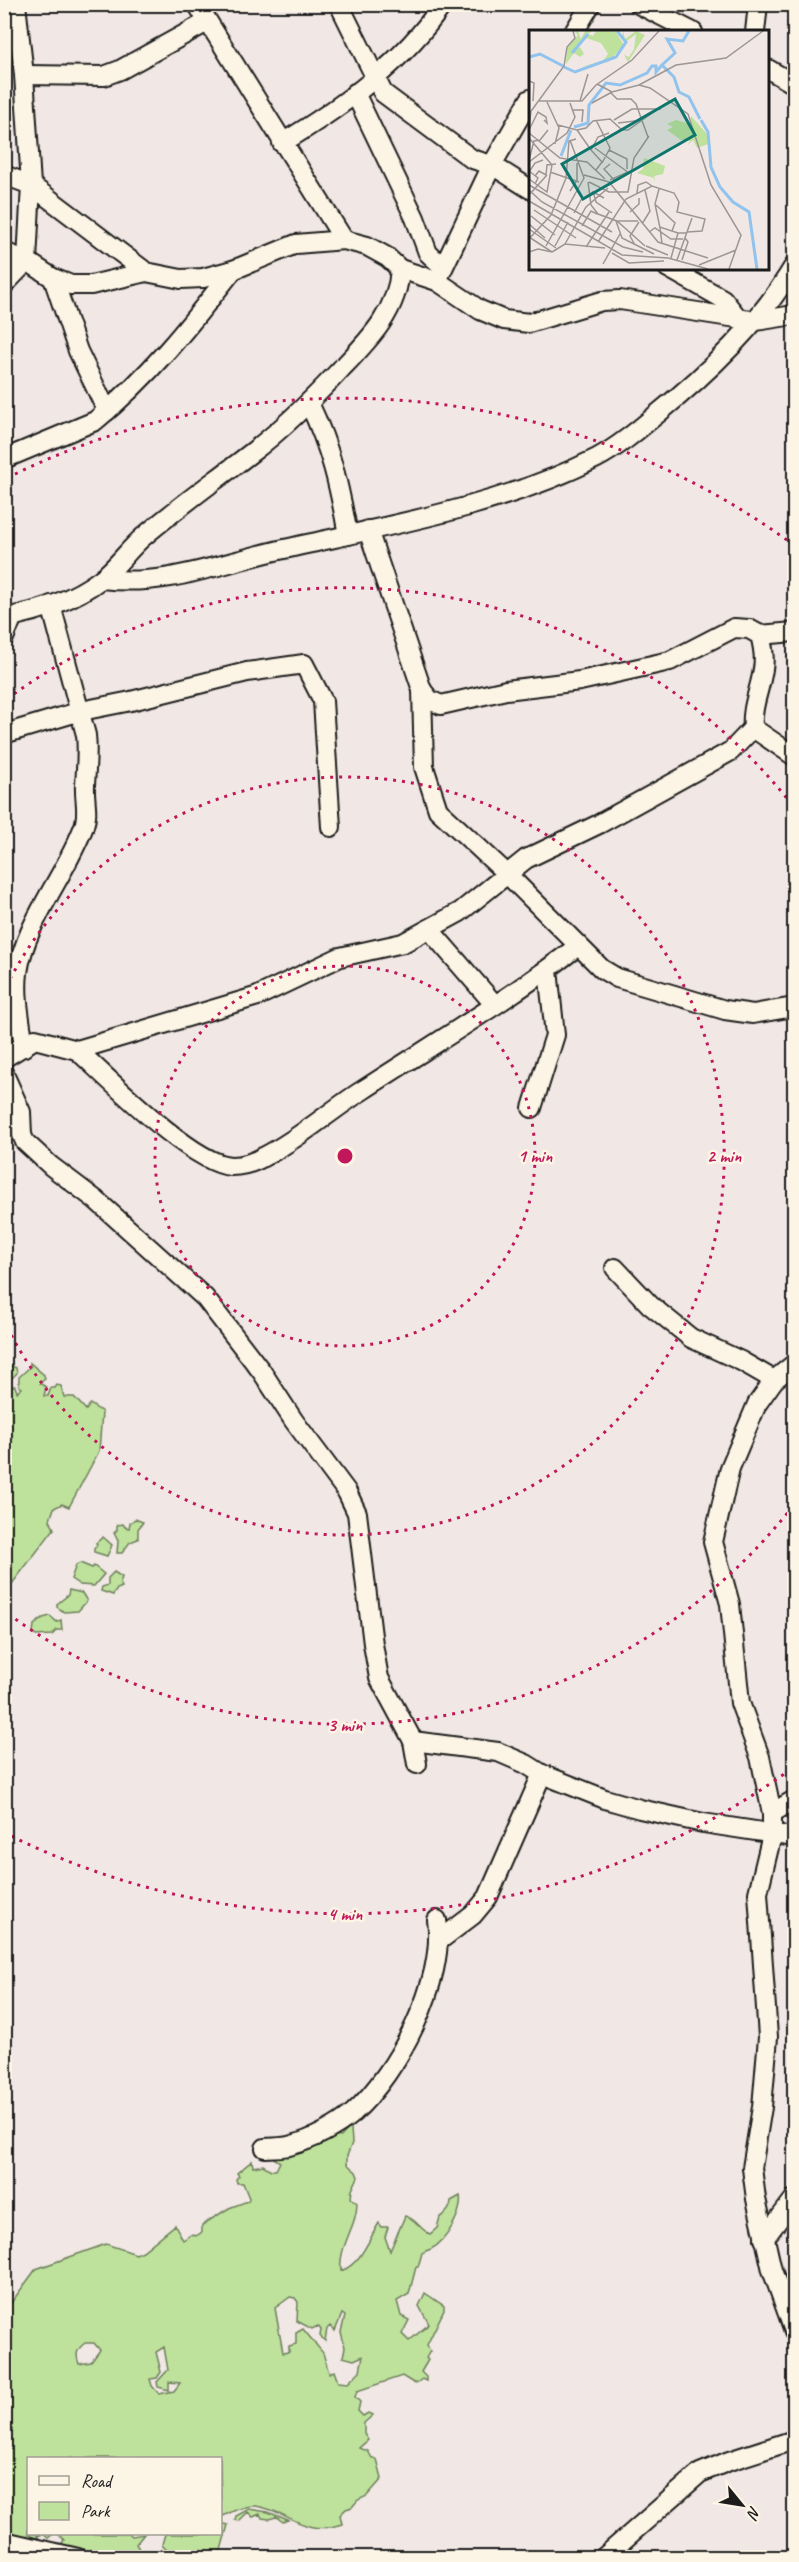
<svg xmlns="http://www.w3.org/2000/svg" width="799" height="2562" font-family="Caveat,sans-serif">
<rect width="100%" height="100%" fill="#f1e7e4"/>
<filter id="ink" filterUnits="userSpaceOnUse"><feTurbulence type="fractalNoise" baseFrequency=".0167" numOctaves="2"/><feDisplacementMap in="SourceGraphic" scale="12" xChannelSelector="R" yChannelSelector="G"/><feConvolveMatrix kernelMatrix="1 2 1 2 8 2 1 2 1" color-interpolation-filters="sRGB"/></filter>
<g filter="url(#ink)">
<g fill="#bee29c" stroke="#6d7f5c" stroke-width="1.5" fill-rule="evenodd">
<polygon points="4,1362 16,1368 17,1373 10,1380 11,1386 15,1386 17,1392 22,1388 19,1386 19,1377 30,1367 30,1363 44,1375 45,1379 40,1383 46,1387 44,1396 48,1396 51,1388 55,1388 57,1385 61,1386 64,1397 74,1397 86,1410 90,1404 102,1412 99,1451 69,1507 62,1504 54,1508 50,1520 54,1529 5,1593"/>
<polygon points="135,1519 143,1522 138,1529 138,1539 130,1542 122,1553 117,1553 118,1541 114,1533 117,1530 117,1525 123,1524 125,1527 129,1528 130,1523"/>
<polygon points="103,1537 112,1545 107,1556 94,1552 94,1549 97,1545 96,1543"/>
<polygon points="80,1563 92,1568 94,1566 104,1574 94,1586 80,1585 71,1579 76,1565"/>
<polygon points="114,1572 122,1577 120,1583 122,1587 117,1589 113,1595 101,1591 102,1587 108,1585 108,1578"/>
<polygon points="69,1590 82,1593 87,1601 78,1611 64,1612 57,1607 57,1604 68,1595"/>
<polygon points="50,1616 57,1622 61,1620 62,1630 57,1630 52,1635 36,1636 33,1633 34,1625 43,1618"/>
<path d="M348 2129H351L352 2143 347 2156V2164L356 2172 358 2177 352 2190 351 2198 357 2203C357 2227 338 2246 341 2271 361 2264 369 2239 379 2223L382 2227H388L385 2237 390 2251 405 2216C417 2219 419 2229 430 2234L437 2228 440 2217C447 2214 451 2207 451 2201L460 2196C463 2212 446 2242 431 2249 428 2250 425 2251 422 2253L418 2267H416L409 2294 397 2301 401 2316 409 2320 402 2334 409 2341 429 2324 419 2306 425 2293 444 2306V2310L427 2345 430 2351 426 2358 428 2360 421 2372 426 2377V2381L422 2379 415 2384 402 2376 357 2391 355 2397 360 2402 358 2411 363 2416 368 2413 373 2415 364 2423V2434L368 2440 359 2448 368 2451 372 2458 377 2460 382 2479 367 2496 358 2500 352 2507 346 2509 340 2515 342 2524C302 2537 291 2511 256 2506 245 2505 231 2512 221 2517L220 2458H28V2534H53L48 2538 43 2534 37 2536 39 2539 8 2533 5 2535V2311L36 2269 106 2244 136 2254 143 2251 175 2225 183 2240 192 2234 196 2236 202 2232V2225L229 2208 248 2201 249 2198 243 2183H237L236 2179 239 2176 237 2173 252 2161 253 2167 263 2165 271 2170H276L280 2162 272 2157 276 2154 289 2157 334 2136 341 2137ZM290 2297 295 2298 298 2302 297 2321 312 2329 318 2326 321 2330 320 2336 325 2341 327 2329 330 2326 335 2331 342 2314 345 2316 341 2332 345 2347 343 2357 354 2360 363 2356 360 2371 348 2383 338 2382 334 2371 329 2373 323 2353 303 2329 296 2333V2344L289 2346V2352L283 2353 275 2308ZM85 2343H94L100 2350 91 2362 79 2364C75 2354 77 2349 85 2343ZM164 2347 168 2370 157 2382 158 2387 169 2390V2382L180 2383 174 2391 159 2394 152 2386 150 2379 157 2378 161 2372 156 2352Z"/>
<polygon points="249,2509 268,2512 288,2520 283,2522 276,2517 269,2519 262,2518 260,2514 253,2517 248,2512 239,2521 235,2520 236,2516"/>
<polygon points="221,2523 228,2525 221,2550 221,2557 174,2557 162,2544 165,2534 220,2534"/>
<polygon points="58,2534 130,2534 132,2536 144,2534 136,2544 144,2557 148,2557 98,2557 90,2550 83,2553 59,2548 64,2540"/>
</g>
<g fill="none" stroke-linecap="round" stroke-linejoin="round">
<g stroke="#1c1c1c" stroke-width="22">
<g id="minor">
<polyline points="197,4 344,240"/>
<polyline points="339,4 383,93 472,159 492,165 530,189"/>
<polyline points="638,4 693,32"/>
<polyline points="574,32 591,4"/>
<polyline points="755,32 758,4"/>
<polyline points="768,69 794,84"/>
<polyline points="24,75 104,76 120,70 207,22"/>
<polyline points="355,93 415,218 428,253 443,267"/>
<path d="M282 143C342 107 403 63 443 4"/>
<polyline points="4,175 31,185 146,272 181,279 203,278 233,270 296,244 344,240 367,246 387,257 400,269 437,281 480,310 504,320 529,323 602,301 620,300 756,321 794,315"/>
<polyline points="4,252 27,261 53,278 71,285 91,285 146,272"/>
<polyline points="668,268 723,299 739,319"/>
<polyline points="53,278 78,351 107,411"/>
<polyline points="437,281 492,165 530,99"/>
<polyline points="4,285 27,261 31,185 24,75 16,4"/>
<path d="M309 403C331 449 339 485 348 535"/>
<path d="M4 459 95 421C149 377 190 325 233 270"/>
<path d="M368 530 422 690 430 700 441 705 506 690 580 681 670 661 734 628 749 629 760 635C763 646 765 658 763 669 760 690 751 707 753 728L794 756"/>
<path d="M102 579C168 587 220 563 284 549 387 526 502 506 597 458 618 447 638 430 656 415 709 372 759 324 794 266"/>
<path d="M4 618C38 612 73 600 101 579 117 567 128 550 143 537 178 507 215 481 251 453 284 428 313 399 341 369 369 340 398 311 400 269"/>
<polyline points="760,635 794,632"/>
<polyline points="4,638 13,616"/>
<polyline points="422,690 424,767 438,810 507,874 602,969 617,978 725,1010 753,1014 794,1007"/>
<polyline points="4,734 81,711 131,701 247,672 304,664 323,701 331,827"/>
<polyline points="429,929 495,1005"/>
<path d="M24 1047C21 1023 15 997 18 973 24 924 67 873 84 826 89 812 84 799 85 785 86 768 88 752 86 735L51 605"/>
<path d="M77 1050C107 1077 192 1164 231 1166 243 1166 255 1162 265 1156 299 1139 331 1110 363 1090 435 1043 510 999 578 946"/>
<polyline points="4,1058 35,1039 77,1050 258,996 340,957 403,943 460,912 526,859 599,824 731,751 753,728"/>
<polyline points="4,1074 21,1112 22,1135 25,1142 51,1166 96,1200 205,1298 262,1372 294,1421 347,1492 357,1513 373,1644 379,1678 413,1741 417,1764"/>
<polyline points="532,1108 555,1035 548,970"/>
<polyline points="615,1268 650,1305 691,1338 741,1361 774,1380"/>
<polyline points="794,1364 774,1380 757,1404 730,1468 713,1542 730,1604 740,1703 760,1757 772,1813 772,1835 758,1893 768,2037 762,2107 752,2168 756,2199 772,2270 794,2331"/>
<polyline points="413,1741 498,1752 526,1764 542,1774 605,1799 640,1809 703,1823 794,1837"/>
<polyline points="772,1813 794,1800"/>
<polyline points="440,1940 473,1915 488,1897 542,1774"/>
<path d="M265 2148C274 2147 284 2148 292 2145 312 2140 338 2126 353 2113 398 2073 446 1980 437 1920"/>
<polyline points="764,2239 794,2199"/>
<polyline points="4,2541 78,2558"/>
<polyline points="603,2558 700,2473 729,2461 794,2440"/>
</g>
</g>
<use href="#minor" stroke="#fcf5e5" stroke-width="18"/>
</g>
</g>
<g fill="none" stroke="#c2185b" stroke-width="3" stroke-dasharray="3 6">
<circle cx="345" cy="1156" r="190"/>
<path d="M6 987A379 379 0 1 1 6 1325"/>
<path d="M793 1506A569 569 0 0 1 7 1613M7 699A569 569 0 0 1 793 806"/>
<path d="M791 1769A758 758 0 0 1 7 1834M7 478A758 758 0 0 1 791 543"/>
</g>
<g transform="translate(529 30)">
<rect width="240" height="240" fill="#f1e7e4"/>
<path d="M45 1H49L52 9 56 1H63L59 4 64 6 67 1H86L95 15 79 32 52 37 74 31 79 24 72 13 57 8 44 21 51 17 55 24 51 27 45 23 37 34 38 18 49 5ZM94 1 96 9 107 1 116 5 99 32 95 25 100 27 105 19 107 4 98 11 93 8ZM162 86 179 105V114L168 118 164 110 159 115 161 111 152 110 138 100 144 97 138 94 147 90 161 94ZM115 128 136 136 134 144 125 146 126 149V152L125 148 108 143 114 139Z" fill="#bee29c"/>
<path fill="none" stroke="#90c3ed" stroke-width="3" d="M160 1 154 11 138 9 146 23 133 35 145 47 150 62 160 67 171 89M43 23 59 4M0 27 11 24 34 36M35 37 46 42 87 27 97 12 88 1M172 90 179 102 182 137 191 157 204 172 220 182 228 239M45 97 59 93 60 75 77 53 91 55 118 43 123 36H127V42L133 35M32 126 42 100"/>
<path fill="none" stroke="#9c9694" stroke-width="1.5" d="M0 51 5 53 4 71M68 54 83 62 110 55 121 58 159 84 182 155 212 205 200 239M110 55 147 35 197 28 234 1M82 63 88 69H102L107 74 119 107M10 71H53L67 55 103 30 130 1M51 71 59 44M18 72 30 98 26 114M63 73 83 62M44 80H54L53 92M0 84 35 36 38 17 46 8 44 1M67 90 81 118 73 133M85 90 103 79H132M89 93 114 90M29 95 48 100 57 98 64 91 81 89 93 100H99L139 72M0 100 9 82 17 87 18 93 15 90M0 100 2 81M48 100 62 120M0 103 31 128 58 132 76 149M0 108 23 135 18 162 0 149M66 118 100 143M80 120 98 129V139M0 130 5 111 11 110 19 100M0 132 38 103 46 87 41 73M67 140 73 132 62 120 69 107 80 103M0 141 9 148 6 154M0 142 6 133 14 130M21 142 50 152M55 145 80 152 129 212 179 228M6 146 10 141 17 145 18 135 27 134M81 150 99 142M59 152 62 175 69 184 88 191 116 216M60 152 80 162H99L105 128 120 106M80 153 86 151 75 139 81 134M0 155 83 202M130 159 126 174 131 198M0 160 13 172 94 217 114 222M41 161 48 150V133M64 161 67 172 83 183M108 163 109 155 117 152 123 156M0 165 18 145M0 171 93 225 139 228 179 239M127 175 146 193 143 201M5 180 47 208M101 182 110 174V168M45 183 52 170 64 162 75 168M2 186 26 205M87 191 93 208 125 224M88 191H109M0 194 16 208M113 194 121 181 116 160M53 196 62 181 68 184M0 199 27 218M120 202 126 198 142 209H154M0 207 23 222M0 209 22 185 37 148 40 111 47 109M69 212 97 169 123 156 145 163 150 172 148 182 176 189 173 201 158 202M36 214 57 177 79 158M133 214 131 197 149 203M106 215 101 206 110 192M17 216 55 148 41 110M26 216 39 192M117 216 139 225M57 217 80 182M0 222 9 219 23 222M23 222 36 214 76 218M83 223 100 233 135 231M142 228 149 203H158M148 230 163 188M153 230 159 212 156 208M74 234 91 204M170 235 207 220"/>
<path fill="#0f766e" fill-opacity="0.15" stroke="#0f766e" stroke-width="3" d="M146 69 166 105 54 169 33 134Z"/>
<rect width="240" height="240" fill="none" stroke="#1c1c1c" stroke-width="3"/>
</g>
<circle cx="345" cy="1156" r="9" fill="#c2185b" stroke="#fcf5e5" stroke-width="3"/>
<g font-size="18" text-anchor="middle" font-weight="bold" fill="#c2185b" stroke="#fcf5e5" stroke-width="5" stroke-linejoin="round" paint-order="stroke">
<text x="535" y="1162">1 min</text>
<text x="724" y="1162">2 min</text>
<text x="345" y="1731">3 min</text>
<text x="345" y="1920">4 min</text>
</g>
<rect width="799" height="2562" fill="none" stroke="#fcf5e5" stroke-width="24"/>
<rect x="12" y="12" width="775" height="2538" fill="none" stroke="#1c1c1c" stroke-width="2" filter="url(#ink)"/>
<rect x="27" y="2457" width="195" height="78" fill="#fcf5e5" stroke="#a29e95" stroke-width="1.5"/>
<rect x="39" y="2476" width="30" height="9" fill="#fcf5e5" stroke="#a29e95" stroke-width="1.5"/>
<text x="81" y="2487" font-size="18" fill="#1c1c1c">Road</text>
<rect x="39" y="2502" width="30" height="18" fill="#bee29c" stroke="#a29e95" stroke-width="1.5"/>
<text x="81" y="2517" font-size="18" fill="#1c1c1c">Park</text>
<g transform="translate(742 2505) rotate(120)" stroke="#fcf5e5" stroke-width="4.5" paint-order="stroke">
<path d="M0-4.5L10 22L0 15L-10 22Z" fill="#1c1c1c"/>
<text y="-9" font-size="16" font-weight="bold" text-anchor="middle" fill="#1c1c1c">N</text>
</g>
</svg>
